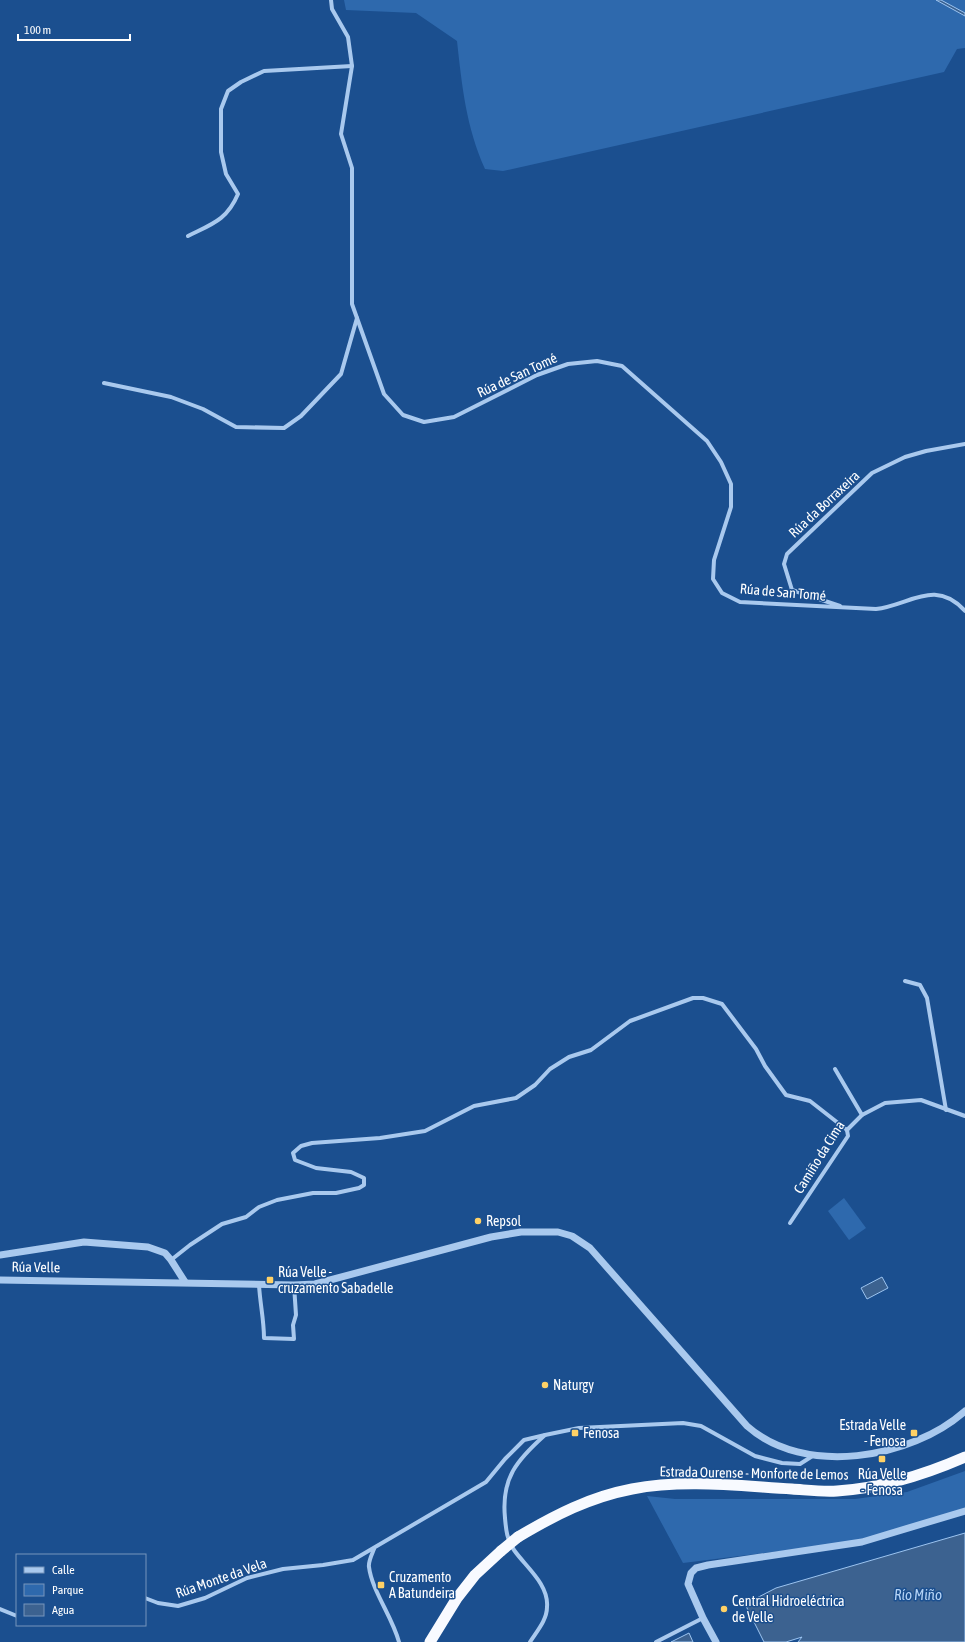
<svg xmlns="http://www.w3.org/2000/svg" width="965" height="1642" font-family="'Asap Condensed',sans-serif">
<rect width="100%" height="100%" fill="#1b4f8f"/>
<g fill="#2e69ad">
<path d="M344 0H965V48L957 49 944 72 503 171 485 169C466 127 462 86 457 41L416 13 346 10Z"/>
<polygon points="844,1198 866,1228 849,1240 828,1211"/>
<polygon points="965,1471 965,1509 871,1540 683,1563 647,1496 675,1499 855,1499 907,1492"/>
</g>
<g fill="#3c6290" stroke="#9cc4f0">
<polygon points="936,0 941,0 965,13 965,16"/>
<polygon points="882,1277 888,1288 867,1299 861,1288"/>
<polygon points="965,1533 965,1642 798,1642 802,1637 786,1642 764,1642 745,1604 776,1588"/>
<polygon points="689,1633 693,1642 671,1642"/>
</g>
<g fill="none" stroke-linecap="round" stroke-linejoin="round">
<g stroke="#a9c9ee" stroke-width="4">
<path d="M331 0 332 9 348 37 352 66 341 134 352 168V304L384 394 403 415 424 422 454 417 537 375 568 364 597 361 622 366 707 441 721 462 731 484V507L714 560 713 579 722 593 740 602 876 609C910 605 935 578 965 611"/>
<path d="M188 236C212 224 227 220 238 194L226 174 221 152V109L228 91 241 82 264 71 352 66"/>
<polyline points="104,383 171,397 203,409 236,427 284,428 301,416 341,374 357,318"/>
<polyline points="840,606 792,590 784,564 787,554 872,473 905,457 926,451 965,444"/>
<polyline points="905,981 920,985 927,998 946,1110"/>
<polyline points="835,1069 862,1115"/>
<polyline points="847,1130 862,1115 885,1103 921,1100 965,1116"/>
<polyline points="790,1223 848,1136 847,1130"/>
<polyline points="171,1260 190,1245 222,1224 246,1217 259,1207 277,1200 313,1193 336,1193 359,1188 364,1185 364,1178 351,1172 316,1168 295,1160 293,1153 301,1146 312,1143 380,1138 425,1131 474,1106 516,1098 535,1085 550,1069 569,1057 591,1050 630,1021 693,998 703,998 722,1004 756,1049 765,1066 786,1095 810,1101 847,1130"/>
<path d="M259 1285C260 1303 264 1320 264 1338L294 1339 293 1325 296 1315 294 1285"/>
<path d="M374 1549C372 1554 368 1562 369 1567 372 1591 392 1616 399 1642"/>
<polyline points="145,1598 158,1603 178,1606 205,1598 247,1578 283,1569 323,1565 353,1560 486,1482 505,1459 524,1440 545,1435 579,1428 683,1423 701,1426 755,1456 782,1463 800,1464 814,1455"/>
<polyline points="0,1609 17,1616"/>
<path d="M530 1642C537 1631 547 1620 547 1607 549 1584 525 1566 514 1550 507 1540 506 1530 505 1518 501 1478 517 1460 545 1435"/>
<polyline points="656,1642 703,1618"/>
</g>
<g stroke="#a9c9ee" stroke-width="7">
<polyline points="0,1255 84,1242 148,1247 165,1253 171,1260 185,1282"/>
<path d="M0 1280 294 1285 315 1284 491 1237 521 1232H558L572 1236 590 1248 747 1426C804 1477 911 1459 965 1411"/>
<polyline points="716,1642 703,1618 688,1584 691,1573 696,1568 708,1565 862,1542 965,1511"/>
</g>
<g stroke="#f8faff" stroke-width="11">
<path d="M518 1537C555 1515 590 1497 632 1489 684 1479 739 1486 792 1489 807 1490 822 1492 837 1491 882 1488 924 1475 965 1457"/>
<polyline points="430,1642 457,1598 475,1575 501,1551"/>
</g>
<polyline stroke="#f8faff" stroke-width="11" points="501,1551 518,1537"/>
</g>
<g fill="#ffd166" stroke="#1b4f8f" stroke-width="1.5">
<circle cx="478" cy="1221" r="4"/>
<rect x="266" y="1276" width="8" height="8" rx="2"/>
<circle cx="545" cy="1385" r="4"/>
<rect x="571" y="1429" width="8" height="8" rx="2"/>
<rect x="910" y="1429" width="8" height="8" rx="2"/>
<rect x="878" y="1455" width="8" height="8" rx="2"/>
<rect x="377" y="1581" width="8" height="8" rx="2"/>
<circle cx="724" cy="1609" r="4"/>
</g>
<g text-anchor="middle" stroke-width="3" stroke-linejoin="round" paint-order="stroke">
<g font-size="14" fill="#fff" stroke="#1b4f8f">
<text transform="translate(517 375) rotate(-25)" y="5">Rúa de San Tomé</text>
<text transform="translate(824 504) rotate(-43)" y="5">Rúa da Borraxeira</text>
<text transform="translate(783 592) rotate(5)" y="5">Rúa de San Tomé</text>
<text transform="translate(819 1157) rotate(-58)" y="5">Camiño da Cima</text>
<text transform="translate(36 1267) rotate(1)" y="5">Rúa Velle</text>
<text transform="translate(754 1473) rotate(1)" y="5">Estrada Ourense - Monforte de Lemos</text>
<text transform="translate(221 1578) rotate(-19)" y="5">Rúa Monte da Vela</text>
</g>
<g font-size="14" fill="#fff" stroke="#1b4f8f" text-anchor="start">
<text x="486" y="1226">Repsol</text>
<text x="278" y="1277">Rúa Velle -<tspan x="278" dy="16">cruzamento Sabadelle</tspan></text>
<text x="553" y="1390">Naturgy</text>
<text x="906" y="1430" text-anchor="end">Estrada Velle<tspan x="906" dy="16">- Fenosa</tspan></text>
<text x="583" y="1438">Fenosa</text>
<text x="882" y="1479" text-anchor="middle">Rúa Velle<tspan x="882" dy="16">- Fenosa</tspan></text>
<text x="389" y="1582">Cruzamento<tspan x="389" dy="16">A Batundeira</tspan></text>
<text x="732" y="1606">Central Hidroeléctrica<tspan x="732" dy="16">de Velle</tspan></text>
</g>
<g font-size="15" font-style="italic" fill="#b5d3f5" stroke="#1b4f8f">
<text x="918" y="1600">Río Miño</text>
</g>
</g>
<rect x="16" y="1554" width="130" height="72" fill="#1b4f8f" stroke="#7695bc"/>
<rect x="24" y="1567" width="20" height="6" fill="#a9c9ee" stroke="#7695bc"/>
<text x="52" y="1574" font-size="12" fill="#ffffff">Calle</text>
<rect x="24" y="1584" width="20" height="12" fill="#2e69ad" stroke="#7695bc"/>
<text x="52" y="1594" font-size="12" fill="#ffffff">Parque</text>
<rect x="24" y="1604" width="20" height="12" fill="#3c6290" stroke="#7695bc"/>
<text x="52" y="1614" font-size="12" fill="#ffffff">Agua</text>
<path d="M18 34v6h112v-6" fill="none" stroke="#ffffff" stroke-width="2"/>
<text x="24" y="34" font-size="12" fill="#ffffff" stroke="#1b4f8f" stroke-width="3" paint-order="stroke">100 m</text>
</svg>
